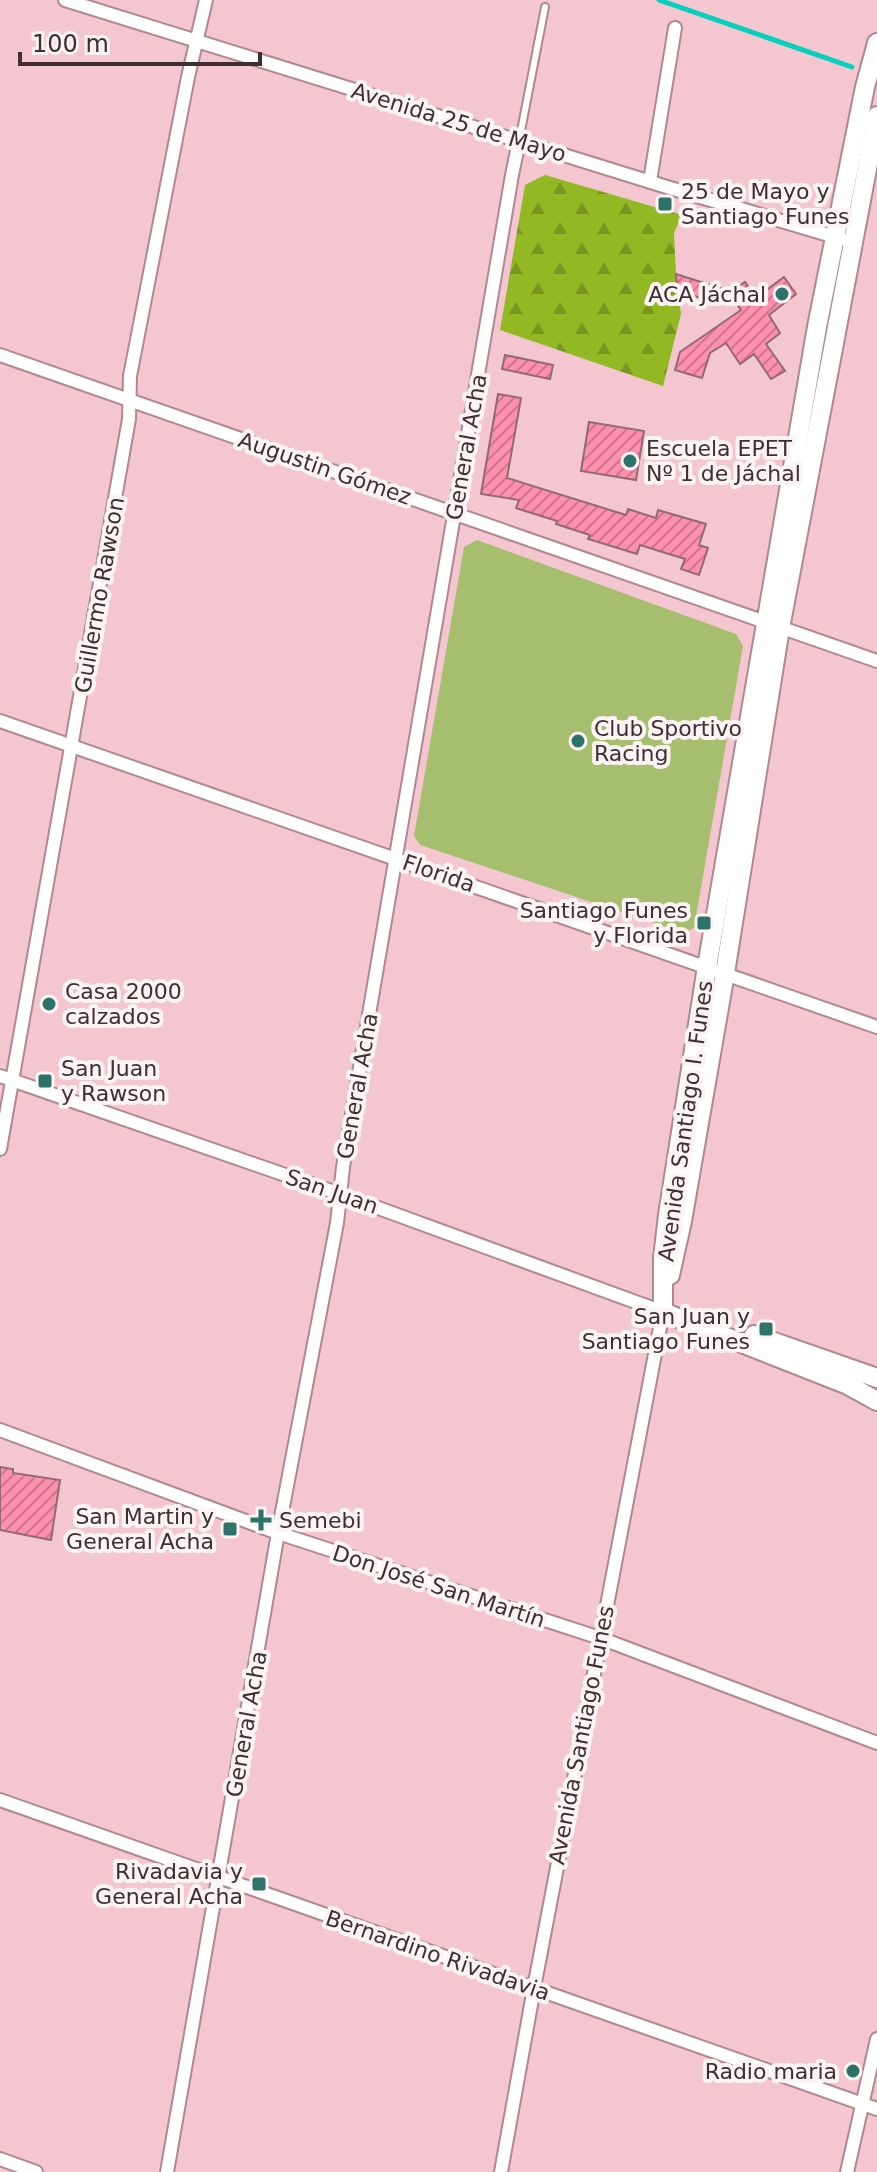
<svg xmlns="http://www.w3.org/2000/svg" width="877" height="2172" font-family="'DejaVu Sans',sans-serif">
<defs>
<pattern id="forest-firs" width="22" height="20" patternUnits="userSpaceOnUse" patternTransform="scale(2)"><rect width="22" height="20" fill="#92b824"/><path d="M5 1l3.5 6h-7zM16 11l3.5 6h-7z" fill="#799620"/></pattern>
<pattern id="building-hatch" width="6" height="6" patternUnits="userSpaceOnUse" patternTransform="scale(2)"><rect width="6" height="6" fill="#fe90ad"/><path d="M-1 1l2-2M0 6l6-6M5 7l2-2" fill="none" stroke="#cf768d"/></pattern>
</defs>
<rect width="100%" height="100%" fill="#f4c7d0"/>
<polygon fill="#a5bf6f" points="477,540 736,634 743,646 694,928 684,933 420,845 414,836 464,547"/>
<polygon fill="url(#forest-firs)" points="545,175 682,215 674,233 676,274 681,314 663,386 500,330 525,185"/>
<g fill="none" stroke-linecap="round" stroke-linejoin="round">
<polyline stroke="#05cfbd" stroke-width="5" points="659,0 852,67"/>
</g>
<g fill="url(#building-hatch)" stroke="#926a73" stroke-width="2">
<polygon points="676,274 723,289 712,302 677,290"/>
<polygon points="784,277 796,294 769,315 780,333 766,344 785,371 771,379 754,354 740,364 726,343 710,353 702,378 675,370 680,352 741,310 729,293 745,282 756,298"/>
<polygon points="505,355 553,365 550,379 502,369"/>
<polygon points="498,394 521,398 507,478 626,515 628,509 656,518 658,510 706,524 699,545 708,548 699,575 681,569 685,559 640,545 637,554 588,539 590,535 556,524 557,521 516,508 519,500 481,494"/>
<polygon points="589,422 644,431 636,480 581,471"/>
<polygon points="0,1467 13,1469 13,1473 60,1480 51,1540 0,1530"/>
</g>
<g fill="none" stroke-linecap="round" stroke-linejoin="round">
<g stroke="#b18790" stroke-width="10">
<polyline id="lane" points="519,141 545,7"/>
</g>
<g stroke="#b18790" stroke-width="16">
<g id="street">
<polyline points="65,0 670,188 842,239"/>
<polyline points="650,181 675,28"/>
<polyline points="0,355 877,661"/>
<polyline points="0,721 877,1027"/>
<polyline points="0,1076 340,1194 663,1312 534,1988 501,2172"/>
<polyline points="0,1149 129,419 130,376 188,77 206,0"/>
<polyline points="0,1430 278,1533 600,1638 877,1743"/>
<polyline points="0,1800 877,2109"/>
<polyline points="0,2159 36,2172"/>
<polyline points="167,2172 278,1533 337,1223 343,1167 512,175 519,141"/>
<polyline points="847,2172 877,2039"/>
</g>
</g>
<g stroke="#b18790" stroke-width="22">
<g id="secondary">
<polyline points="670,1275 682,1221 725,973 780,628 877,116"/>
<polyline points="663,1312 663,1258 668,1215 707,967 817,327 865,87 877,43"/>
<polyline points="663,1312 848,1385 877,1401"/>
<polyline points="754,1335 877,1378"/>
</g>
</g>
<use href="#lane" stroke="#fff" stroke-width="6"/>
<use href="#street" stroke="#fff" stroke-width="12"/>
<use href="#secondary" stroke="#fff" stroke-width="18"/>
</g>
<g fill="#2d736a" stroke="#fcf3f4" stroke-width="3">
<rect x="657" y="196" width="16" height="16" rx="4"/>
<circle cx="782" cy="294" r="8"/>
<circle cx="630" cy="461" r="8"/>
<circle cx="578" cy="741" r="8"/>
<rect x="696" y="915" width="16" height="16" rx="4"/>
<circle cx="49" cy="1004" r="8"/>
<rect x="37" y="1073" width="16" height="16" rx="4"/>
<rect x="758" y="1321" width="16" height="16" rx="4"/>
<path d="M257 1508h8v8h8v8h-8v8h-8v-8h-8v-8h8z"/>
<rect x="222" y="1521" width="16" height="16" rx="4"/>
<rect x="251" y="1876" width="16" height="16" rx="4"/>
<circle cx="853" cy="2071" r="8"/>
</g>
<g text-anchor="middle" stroke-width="8" stroke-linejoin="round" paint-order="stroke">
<g font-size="22" fill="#402e32" stroke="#fcf3f4">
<text transform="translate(459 122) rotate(17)" y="8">Avenida 25 de Mayo</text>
<text transform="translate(466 447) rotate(-80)" y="8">General Acha</text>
<text transform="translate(325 468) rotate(19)" y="8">Augustin Gómez</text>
<text transform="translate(99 595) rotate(-80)" y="8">Guillermo Rawson</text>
<text transform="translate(439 873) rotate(19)" y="8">Florida</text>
<text transform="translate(357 1086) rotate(-80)" y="8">General Acha</text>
<text transform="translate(685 1121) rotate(-82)" y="8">Avenida Santiago I. Funes</text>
<text transform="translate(332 1191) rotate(19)" y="8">San Juan</text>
<text transform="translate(439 1586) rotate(18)" y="8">Don José San Martín</text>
<text transform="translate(246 1724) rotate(-80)" y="8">General Acha</text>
<text transform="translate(581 1735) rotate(-79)" y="8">Avenida Santiago Funes</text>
<text transform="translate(438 1955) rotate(19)" y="8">Bernardino Rivadavia</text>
</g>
<g font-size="22" fill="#402e32" stroke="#fcf3f4" text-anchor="start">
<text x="681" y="199">25 de Mayo y<tspan x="681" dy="25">Santiago Funes</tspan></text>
<text x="766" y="302" text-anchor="end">ACA Jáchal</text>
<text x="646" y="456">Escuela EPET<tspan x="646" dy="25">Nº 1 de Jáchal</tspan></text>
<text x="594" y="736">Club Sportivo<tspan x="594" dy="25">Racing</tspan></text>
<text x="688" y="918" text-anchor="end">Santiago Funes<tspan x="688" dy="25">y Florida</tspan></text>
<text x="65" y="999">Casa 2000<tspan x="65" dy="25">calzados</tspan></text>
<text x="61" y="1076">San Juan<tspan x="61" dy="25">y Rawson</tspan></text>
<text x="750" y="1324" text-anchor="end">San Juan y<tspan x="750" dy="25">Santiago Funes</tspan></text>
<text x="214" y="1524" text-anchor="end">San Martin y<tspan x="214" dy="25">General Acha</tspan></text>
<text x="279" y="1528">Semebi</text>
<text x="243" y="1879" text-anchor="end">Rivadavia y<tspan x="243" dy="25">General Acha</tspan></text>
<text x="837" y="2079" text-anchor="end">Radio maria</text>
</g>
</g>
<path d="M20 52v12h240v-12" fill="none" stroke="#402e32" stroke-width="4"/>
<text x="32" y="52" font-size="24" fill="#402e32" stroke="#fcf3f4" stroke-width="6" paint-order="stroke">100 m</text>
</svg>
